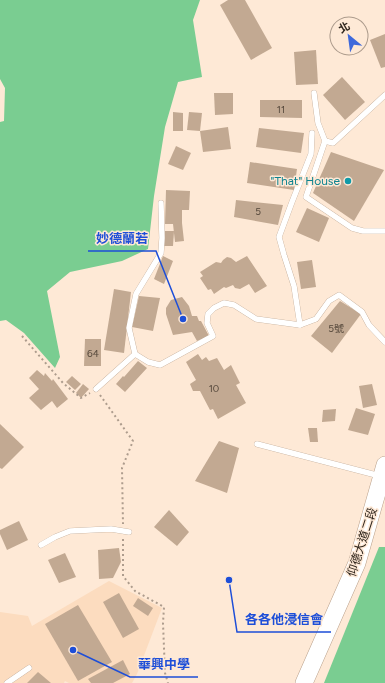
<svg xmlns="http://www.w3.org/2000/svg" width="385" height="683" font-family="Figtree,'Noto Sans TC',sans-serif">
<rect width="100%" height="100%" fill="#fee9d6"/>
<polygon fill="#fcdcbf" points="109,581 162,608 137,674 132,683 69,683 65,681 64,683 0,683 0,612 28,616 32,626"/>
<g fill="#7acd91">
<polygon points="0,0 200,0 193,20 202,77 178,82 165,127 154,196 148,249 122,261 70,272 47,291 60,357 55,368 24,333 6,320 0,321 0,122 4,121 5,88 0,79"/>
<polygon points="379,547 385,547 385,683 324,683"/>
</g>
<g fill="#c2a992">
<polygon points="228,0 245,0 272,48 251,60 220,5"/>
<polygon points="385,34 385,67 381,68 370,40"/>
<polygon points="316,50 318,84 296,85 294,52"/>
<polygon points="342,77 365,102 345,120 323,95"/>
<polygon points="214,93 233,93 233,114 215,115"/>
<polygon points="260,100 302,100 302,118 260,117"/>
<polygon points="173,112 183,113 183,131 173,131"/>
<polygon points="189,112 202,113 200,131 187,130"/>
<polygon points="228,127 231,149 203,152 200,131"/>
<polygon points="259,128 304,133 301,153 256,147"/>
<polygon points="176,146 191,153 183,170 168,164"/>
<polygon points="331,152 384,170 354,221 313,193"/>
<polygon points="250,162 297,169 294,190 247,183"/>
<polygon points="166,190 190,191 189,210 182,210 182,223 184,241 175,242 173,224 165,224"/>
<polygon points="236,200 283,205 278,225 234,217"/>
<polygon points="307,208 329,218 319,242 296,232"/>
<polygon points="165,231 174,231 173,246 164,246"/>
<polygon points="163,256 173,261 164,284 154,279"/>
<polygon points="247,256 267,286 255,293 249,284 240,289 235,288 233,285 226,288 224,287 214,294 211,289 208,290 200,278 203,276 200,272 216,262 221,263 223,260 227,257 231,258 236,262"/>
<polygon points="312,260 316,287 301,289 297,262"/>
<polygon points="114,289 131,292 124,353 104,350"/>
<polygon points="139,296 160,298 153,331 132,327"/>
<polygon points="182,297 189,306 192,316 197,316 199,321 201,321 209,336 197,341 192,332 173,335 166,314 166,308 171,300"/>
<polygon points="340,301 361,314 332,353 311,336"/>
<polygon points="85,339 101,339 101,366 84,366"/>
<polygon points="198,354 202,360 206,357 209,361 217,358 224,370 231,365 240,383 236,385 246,403 218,419 213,409 210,410 200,391 193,391 190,384 196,380 186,362"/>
<polygon points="138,361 147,368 125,392 116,384 123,376 124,377"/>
<polygon points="37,370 44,376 45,373 52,381 53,379 68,399 57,408 52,401 41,410 29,398 39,389 29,378"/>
<polygon points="72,376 81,384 75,390 66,382"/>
<polygon points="83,384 89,389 81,398 76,393"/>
<polygon points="372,384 377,405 363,408 359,386"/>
<polygon points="356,408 375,414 368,435 348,430"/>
<polygon points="336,409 335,421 322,422 323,410"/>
<polygon points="0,424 24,447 2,469 0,468"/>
<polygon points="308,428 317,428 318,442 310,442"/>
<polygon points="219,441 239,448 227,493 195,481"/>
<polygon points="169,510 189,532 177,546 154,527"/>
<polygon points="19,521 28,540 7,550 0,534 0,530"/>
<polygon points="119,548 121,562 113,578 99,579 98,550"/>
<polygon points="65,553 76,577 59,583 48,560"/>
<polygon points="119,593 139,629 123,638 103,602"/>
<polygon points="138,598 153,608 148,616 133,606"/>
<polygon points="78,605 112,662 78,681 45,624"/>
<polygon points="123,660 130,674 113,683 91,683 88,679"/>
<polygon points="38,672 51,683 27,683"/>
</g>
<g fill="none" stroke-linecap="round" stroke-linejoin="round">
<g stroke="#baa18b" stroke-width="6">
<g id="lane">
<polyline points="314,93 318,123 325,141 306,197 352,228 363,231 385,231"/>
<polyline points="325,141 333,143 385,95"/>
<polyline points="300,325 294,286 284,255 279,237 292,202 311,154 312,133"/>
<polyline points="135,354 129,328 136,294 161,253 162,238 161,203"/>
<polyline points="96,389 135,354 148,362 160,365 213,336 207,323 208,314 214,308 224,303 234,305 256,319 300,325 316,319 329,301 339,295 362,312 369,325 385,342"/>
<polyline points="257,444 380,476"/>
<polyline points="41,545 55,537 70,531 111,529 129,532"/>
<polyline points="7,683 29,668"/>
</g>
</g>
<g stroke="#baa18b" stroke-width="18">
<polyline id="primary" points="304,683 357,563 385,465"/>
</g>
<g stroke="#ad9c8d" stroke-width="2" stroke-dasharray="2 3" stroke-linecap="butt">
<polyline points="22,336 63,383 81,398 90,393"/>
<polyline points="100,395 133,441 122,468 123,524"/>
<polyline points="123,539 123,576 135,591 164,607 163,623 165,673 168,683"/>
</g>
<use href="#lane" stroke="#fff" stroke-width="5.5"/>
<use href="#primary" stroke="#fff" stroke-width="17"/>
</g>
<circle fill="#0f9aa8" stroke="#fee9d6" stroke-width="1.5" cx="348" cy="181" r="4"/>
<g text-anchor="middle" stroke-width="3" stroke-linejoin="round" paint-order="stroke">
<g font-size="10" fill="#55483b">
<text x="281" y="113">11</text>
<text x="258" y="215">5</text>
<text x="336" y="332">5號</text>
<text x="93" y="357">64</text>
<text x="214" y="392">10</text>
</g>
<g font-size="12" fill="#0d838f" stroke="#fee9d6" text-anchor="end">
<text x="340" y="185">"That" House</text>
</g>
<g font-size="12" fill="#31271e" stroke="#fee9d6">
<text transform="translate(362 542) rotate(-72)" y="4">仰德大道二段</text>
</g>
</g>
<path fill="none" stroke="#1d4ed8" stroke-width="1.5" d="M183 319L156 251H88M229 580L237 632H331M73 650L130 677H198"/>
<g fill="#1d4ed8" stroke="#fee9d6" stroke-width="1.5">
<circle cx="183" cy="319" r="4"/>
<circle cx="229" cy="580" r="4"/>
<circle cx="73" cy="650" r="4"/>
</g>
<g font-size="13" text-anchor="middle" font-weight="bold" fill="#1d4ed8" stroke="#fee9d6" stroke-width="3" stroke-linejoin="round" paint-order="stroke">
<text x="122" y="243">妙德蘭若</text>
<text x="284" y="624">各各他浸信會</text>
<text x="164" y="669">華興中學</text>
</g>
<g transform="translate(349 36) rotate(331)"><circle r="19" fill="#fee9d6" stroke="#ac9b8c"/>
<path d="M0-3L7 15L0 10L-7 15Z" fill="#3e69db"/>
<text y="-6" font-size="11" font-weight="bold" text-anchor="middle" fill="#31271e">北</text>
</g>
</svg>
